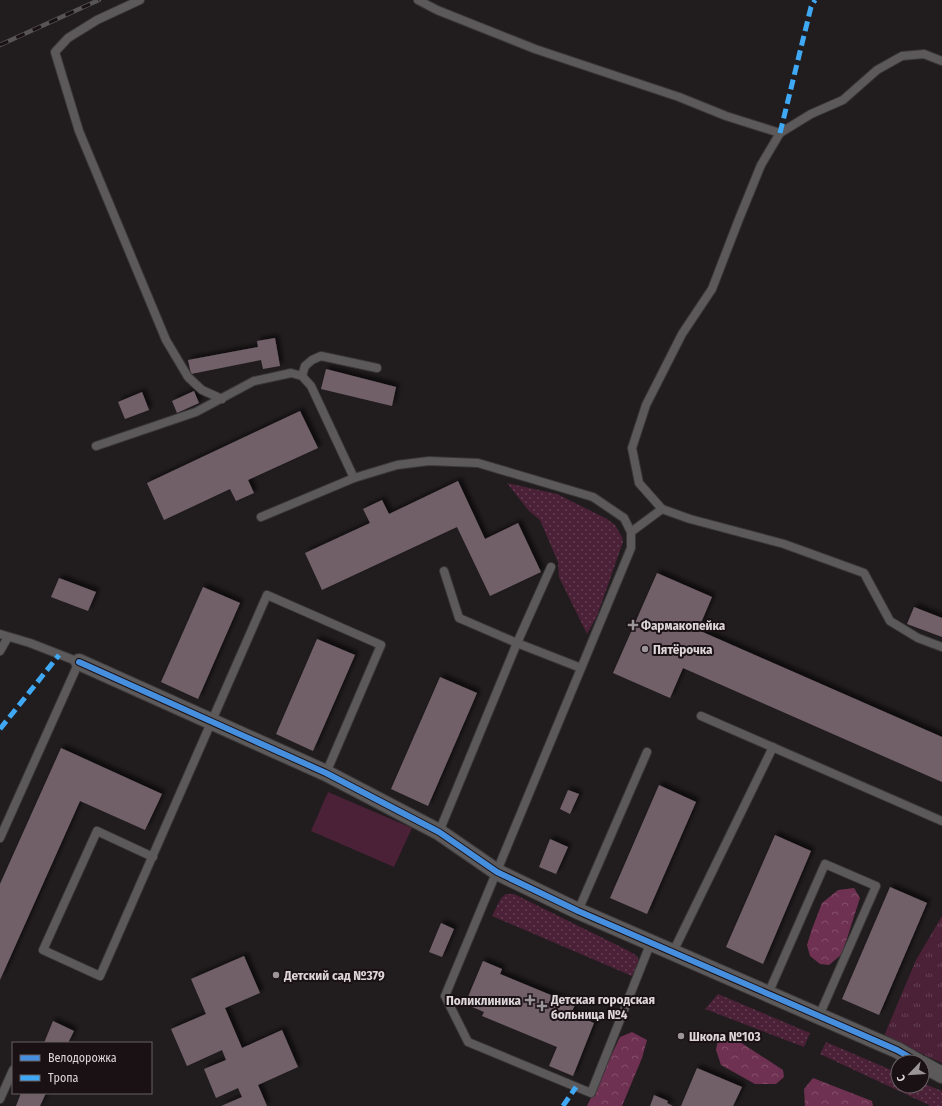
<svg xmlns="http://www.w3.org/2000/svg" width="942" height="1106" font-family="'Fira Sans Condensed',sans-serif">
<defs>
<pattern id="grass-dots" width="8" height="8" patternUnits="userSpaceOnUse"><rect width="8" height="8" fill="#4b2137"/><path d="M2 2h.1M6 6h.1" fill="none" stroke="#644053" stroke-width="1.8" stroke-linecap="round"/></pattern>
<pattern id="forest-crowns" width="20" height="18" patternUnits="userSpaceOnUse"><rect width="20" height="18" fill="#6f3151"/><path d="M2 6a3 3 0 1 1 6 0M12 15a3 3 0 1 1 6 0" fill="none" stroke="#834e69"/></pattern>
<pattern id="park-tufts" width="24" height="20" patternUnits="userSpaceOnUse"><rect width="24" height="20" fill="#4b2137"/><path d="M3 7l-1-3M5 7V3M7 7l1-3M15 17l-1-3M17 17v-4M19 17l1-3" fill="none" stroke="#644053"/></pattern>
<filter id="shadow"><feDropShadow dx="3.5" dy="-3.5" stdDeviation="2" flood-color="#0009"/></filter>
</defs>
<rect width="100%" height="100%" fill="#211c1e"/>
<g fill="url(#grass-dots)">
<polygon points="507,483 557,494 607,519 615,525 622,537 623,542 597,616 587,634 559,577 558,562 540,520 529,511"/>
<polygon points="506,894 514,894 627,950 637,956 639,961 632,976 492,916 501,898"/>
<polygon points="718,994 810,1033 804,1047 705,1009"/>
<polygon points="826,1042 898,1073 898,1086 922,1086 922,1083 942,1091 942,1106 931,1106 820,1054"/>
</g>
<g fill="url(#forest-crowns)">
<polygon points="854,888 860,898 842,954 829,965 820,964 810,956 807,945 812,929 822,903 838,890"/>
<polygon points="632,1032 647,1040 642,1058 622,1106 587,1106 620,1037"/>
<polygon points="718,1040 740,1042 783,1070 784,1077 776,1084 755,1084 721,1065 716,1050"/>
<polygon points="813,1078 872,1101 873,1106 805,1106 804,1089"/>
</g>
<polygon fill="url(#park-tufts)" points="942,916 942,1063 884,1036 916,960"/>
<polygon fill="#4b2137" points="328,792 412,828 394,867 311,831"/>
<g fill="#726169" filter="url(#shadow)">
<polygon points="275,338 280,366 263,369 261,360 191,374 188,360 258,347 257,341"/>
<polygon points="326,369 396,387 392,406 321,389"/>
<polygon points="194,391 199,403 177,413 172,401"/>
<polygon points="142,392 149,410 125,419 118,402"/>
<polygon points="300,411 318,448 248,480 254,493 236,501 230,489 164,520 147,483"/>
<polygon points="458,481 485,539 518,523 541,572 490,596 457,527 322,590 305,553 370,523 363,509 382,500 389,514"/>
<polygon points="657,573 712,597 698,630 942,737 942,782 683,668 670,698 613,673"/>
<polygon points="59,578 96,592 88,611 51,597"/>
<polygon points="203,587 240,603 198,699 161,682"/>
<polygon points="914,607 942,618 942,637 907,624"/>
<polygon points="317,639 355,655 313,751 276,734"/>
<polygon points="440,677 477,693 428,806 391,789"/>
<polygon points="61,748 162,794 145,830 80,801 0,980 0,884"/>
<polygon points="659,785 696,802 647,914 610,898"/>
<polygon points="568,790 579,794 570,814 560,809"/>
<polygon points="775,835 811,851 763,964 726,947"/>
<polygon points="550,839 568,847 556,874 539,867"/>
<polygon points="890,887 927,903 879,1015 842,999"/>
<polygon points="441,923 454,929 442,957 429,952"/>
<polygon points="244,956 260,993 225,1008 242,1048 282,1030 298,1067 258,1085 267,1106 221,1106 242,1097 238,1088 216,1098 204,1069 226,1060 222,1050 187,1066 171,1029 206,1014 191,979"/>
<polygon points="483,961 502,969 500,974 575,1005 571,1013 594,1023 573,1076 549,1066 557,1047 482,1016 484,1012 465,1004"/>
<polygon points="53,1021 74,1031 68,1043 44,1043"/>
<polygon points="697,1068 742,1087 733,1106 681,1106"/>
<polygon points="21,1093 46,1093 40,1106 16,1106"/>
<polygon points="654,1095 668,1101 667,1103 673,1106 650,1106"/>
</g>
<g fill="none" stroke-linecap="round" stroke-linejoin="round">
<g stroke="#3a3738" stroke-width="10">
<g id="service">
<polyline points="140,0 97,20 68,38 55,52 79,131 166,340 188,377 202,390 222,399"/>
<polyline points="418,0 437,10 535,49 679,97 726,116 780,133"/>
<polyline points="942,61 924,54 902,56 877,70 843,100 811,114 780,133 761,165 739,219 712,289 682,334 646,405 632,448 639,483 662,509 690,519 784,544 864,573 890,621 918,638 942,647"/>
<polyline points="302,376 305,366 312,360 321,356 377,368"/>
<polyline points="96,446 196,412 254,381 291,373 302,376 311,386 354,478"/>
<polyline points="261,517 354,478 397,465 429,461 478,463 593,497 624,518 631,532 631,548 445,996 468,1042 591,1093 651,942"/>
<polyline points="631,532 662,509"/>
<polyline points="444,571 459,618 517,643 581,668"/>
<polyline points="0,634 30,643 79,662 0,838"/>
<polyline points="0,651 8,637"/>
<polyline points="701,716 942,821"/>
<polyline points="439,832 517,643 551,567"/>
<polyline points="153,857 97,831 43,950 100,976 267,595 381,645 326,773"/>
<polyline points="578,911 647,752"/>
<polyline points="673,952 773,747"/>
<polyline points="768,994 825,864 876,886 819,1016"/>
<polyline points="0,1099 13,1070"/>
</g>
</g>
<g stroke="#3a3738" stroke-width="18">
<g id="minor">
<polyline points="79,662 326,773 439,832 497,872 578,911 897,1050 918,1062"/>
<polyline points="922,1064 942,1075"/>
</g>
</g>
<use href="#service" stroke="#5c595a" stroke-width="8"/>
<use href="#minor" stroke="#5c595a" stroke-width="16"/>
<g stroke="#575455" stroke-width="4.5">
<polyline id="rail" points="0,45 99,0"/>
</g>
<use href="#rail" stroke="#1a1115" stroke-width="3" stroke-dasharray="9" stroke-linecap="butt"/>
<g stroke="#3fa9f5" stroke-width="5" stroke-dasharray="10 5" stroke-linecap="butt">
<polyline points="780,133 811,7 815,0"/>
<polyline points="0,729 59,655"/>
<polyline points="563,1106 576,1087"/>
</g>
<g stroke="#1a1115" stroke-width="8">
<polyline id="cycleway" points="79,662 326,773 439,832 497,872 578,911 897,1050 918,1062"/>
</g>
<use href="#cycleway" stroke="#468fdf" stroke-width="6"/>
</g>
<g fill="#9b9598" stroke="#1a1115" stroke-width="1.5">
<path d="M631 619h4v4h4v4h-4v4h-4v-4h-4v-4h4z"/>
<circle cx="645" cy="649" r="4"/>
<circle cx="276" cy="975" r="4"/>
<path d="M528 994h4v4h4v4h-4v4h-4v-4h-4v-4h4z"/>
<path d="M540 1000h4v4h4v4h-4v4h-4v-4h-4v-4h4z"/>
<circle cx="681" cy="1036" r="4"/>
</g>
<g text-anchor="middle" stroke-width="4" stroke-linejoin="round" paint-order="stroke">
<g font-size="13" font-weight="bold" fill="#ddd6d9" stroke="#1a1115" text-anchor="start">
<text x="641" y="630">Фармакопейка</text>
<text x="653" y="654">Пятёрочка</text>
<text x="284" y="980">Детский сад №379</text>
<text x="551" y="1004">Детская городская<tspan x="551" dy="15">больница №4</tspan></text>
<text x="521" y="1005" text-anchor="end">Поликлиника</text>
<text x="689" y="1041">Школа №103</text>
</g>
</g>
<rect x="12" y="1042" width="140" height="52" fill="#1a1115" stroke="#686063"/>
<rect x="20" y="1055" width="20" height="6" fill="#468fdf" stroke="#686063"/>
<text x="48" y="1062" font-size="12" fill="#ddd6d9">Велодорожка</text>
<rect x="20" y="1075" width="20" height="6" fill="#3fa9f5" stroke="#686063"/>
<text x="48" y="1082" font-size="12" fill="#ddd6d9">Тропа</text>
<g transform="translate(910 1074) rotate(245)"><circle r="19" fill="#1a1115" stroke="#686063"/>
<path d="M0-3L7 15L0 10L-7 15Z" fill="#9b9598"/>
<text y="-6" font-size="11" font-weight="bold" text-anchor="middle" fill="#ddd6d9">С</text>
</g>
</svg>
